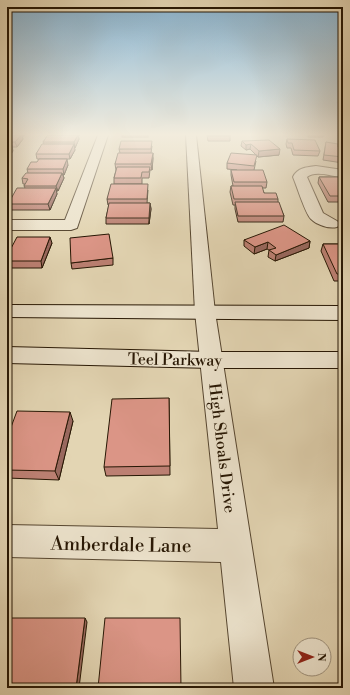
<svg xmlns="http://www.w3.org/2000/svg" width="350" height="695" font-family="'Libre Bodoni',serif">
<rect width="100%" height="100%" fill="#e3d5b3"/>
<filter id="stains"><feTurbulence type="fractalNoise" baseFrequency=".005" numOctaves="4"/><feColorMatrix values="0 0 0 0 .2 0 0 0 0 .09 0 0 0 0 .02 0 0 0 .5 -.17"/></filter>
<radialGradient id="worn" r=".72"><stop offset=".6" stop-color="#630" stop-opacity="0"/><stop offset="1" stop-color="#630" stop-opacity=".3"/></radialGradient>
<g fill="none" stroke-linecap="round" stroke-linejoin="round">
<g stroke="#564630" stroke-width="2">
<g id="minor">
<polygon points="98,135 108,135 77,228 71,230 7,230 7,220 65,220"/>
<path d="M316 166 343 170V178C333 176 315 170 307 177L323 213 337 221 340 224 337 227C329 229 317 225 311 219 305 213 297 186 293 177 297 168 307 167 316 166Z"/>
<polygon points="205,305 212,307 215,312 274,688 234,688 221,562 7,557 7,525 218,529 195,312 198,307"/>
</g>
</g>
<g stroke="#564630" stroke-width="2">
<polygon id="tertiary" points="186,135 196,135 215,312 212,317 205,319 198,317 195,312"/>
</g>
<g stroke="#271704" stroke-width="2">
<g id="secondary">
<polygon points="7,305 343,306 343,320 7,317"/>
<polygon points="7,347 212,352 343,352 343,368 212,368 7,363"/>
</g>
</g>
<use href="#minor" fill="#ede4ce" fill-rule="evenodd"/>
<use href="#tertiary" fill="#ede4ce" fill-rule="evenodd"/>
<use href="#secondary" fill="#ede4ce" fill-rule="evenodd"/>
</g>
<g fill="#bc8073" stroke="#271704">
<polygon points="7,135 25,135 24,136 22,136 23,139 17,147 12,147 13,151 7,159"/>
<polygon points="48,135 80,135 78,135 79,139 75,148 74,148 75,150 70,159 37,159 36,154 44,144 43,142"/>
<rect x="122" y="135" width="26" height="2"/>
<polygon points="207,135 230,135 230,141 208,141"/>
<polygon points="308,135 324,135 323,137 308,137"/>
<rect x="340" y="135" width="3" height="2"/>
<polygon points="287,139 320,151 318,156 293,155 291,148 287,148 286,144"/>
<polygon points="242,141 279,155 258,157 250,149 246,150 241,146"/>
<polygon points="326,142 338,147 343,148 343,163 323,160"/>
<polygon points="152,146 151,153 153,158 152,170 150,170 149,178 142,178 142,184 114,184 114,178 116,170 115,164 120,153 119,149"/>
<polygon points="256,161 254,170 267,182 266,188 262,188 264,193 278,199 278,202 284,216 283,222 238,222 235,209 235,205 233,205 230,192 231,186 233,186 231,175 231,170 237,170 227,169 227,163"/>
<polygon points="68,165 64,175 63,175 64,178 58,191 56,191 57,194 50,210 10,210 8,204 25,188 24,186 25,184 23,184 22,178 28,173 27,169"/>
<polygon points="319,177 343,177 343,202 328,202 318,183"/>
<polygon points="148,190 147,203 150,203 151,209 149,224 106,224 106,218 109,205 108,205 107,199"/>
<polygon points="244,240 310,241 309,248 275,261 268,257 269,250 267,249 254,254 244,246"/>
<polygon points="52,243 42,268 7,268 7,256"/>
<polygon points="323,244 343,244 343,281 334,281 321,251"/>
<polygon points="113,258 113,265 72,269 71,263"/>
<polygon points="169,398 170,475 106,476 104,467"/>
<polygon points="73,421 59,480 7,478 7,438"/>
</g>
<g fill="#99685e" stroke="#271704">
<polygon points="21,135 22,135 23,139 17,147 15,142"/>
<polygon points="78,135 79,139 75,148 74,142"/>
<polygon points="74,144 75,150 70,159 69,154"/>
<polygon points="251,144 250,149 246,150 246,145"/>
<polygon points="12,145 13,151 7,159 7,152"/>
<polygon points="280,149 279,155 258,157 259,151"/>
<polygon points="153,153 153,158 152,170 151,164"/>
<polygon points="67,159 68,165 64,175 63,169"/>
<polygon points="62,173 64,178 58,191 56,186"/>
<polygon points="56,188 57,194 50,210 48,204"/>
<polygon points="150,203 151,209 149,224 149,218"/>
<polygon points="50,237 52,243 42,268 41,261"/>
<polygon points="310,241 309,248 275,261 276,255"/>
<polygon points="268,242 267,249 254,254 255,247"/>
<polygon points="70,412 73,421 59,480 55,471"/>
<polygon points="85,618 87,622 79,688 76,688"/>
</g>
<g fill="#db9586" stroke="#271704">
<polygon points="7,135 21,135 15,142 7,142"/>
<polygon points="48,135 78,135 74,142 43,142"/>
<rect x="208" y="135" width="22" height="1"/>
<polygon points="287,139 315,140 320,151 294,150 292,143 288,143"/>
<polygon points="269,140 280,149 259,151 251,144 246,145 242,141"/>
<polygon points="121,141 152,141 151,149 119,149"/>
<polygon points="326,142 338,144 338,147 343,148 343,157 324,155"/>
<polygon points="42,144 74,144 69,154 36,154"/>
<polygon points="7,145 12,145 7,152"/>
<polygon points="118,153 153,153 151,164 115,164"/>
<polygon points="231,153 257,155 254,166 227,163"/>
<polygon points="39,159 67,159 63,169 27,169 31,162 37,162"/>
<polygon points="117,167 150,167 149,172 142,172 141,178 114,178"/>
<polygon points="231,170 263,170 267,182 234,182"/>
<polygon points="26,173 62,173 56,186 24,186 28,179 22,178"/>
<polygon points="319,177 343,177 343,196 330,196"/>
<polygon points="111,184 148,184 147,199 107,199"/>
<polygon points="231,186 262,186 264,193 276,193 278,199 234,199"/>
<polygon points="17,188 56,188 48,204 8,204"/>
<polygon points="235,202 279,202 284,216 238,216"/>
<polygon points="109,203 150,203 149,218 106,218"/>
<polygon points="284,225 310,241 276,255 269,250 276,248 268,242 255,247 244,240"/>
<polygon points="109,234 113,258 71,263 70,238"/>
<polygon points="17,237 50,237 41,261 7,261 7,256"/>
<polygon points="323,244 343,244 343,274 337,274"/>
<polygon points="169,398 170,466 104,467 112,399"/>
<polygon points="17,411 70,412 55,471 7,470 7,438"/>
<polygon points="10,618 85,618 76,688 7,688 7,632"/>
<polygon points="105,618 180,618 181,688 98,688"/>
</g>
<linearGradient id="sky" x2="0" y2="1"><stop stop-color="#87b5d4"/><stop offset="0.58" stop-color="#f2ecdd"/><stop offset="1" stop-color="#f2ecdd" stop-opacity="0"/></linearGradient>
<rect width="350" height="232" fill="url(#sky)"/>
<g text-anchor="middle" stroke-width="3" stroke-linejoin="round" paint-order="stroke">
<g font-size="16" fill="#271704" stroke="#ede4ce">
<text transform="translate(175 359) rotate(1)" y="6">Teel Parkway</text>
<text transform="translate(223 448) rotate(83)" y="6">High Shoals Drive</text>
</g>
<g font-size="19" fill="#271704" stroke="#ede4ce">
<text transform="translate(121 544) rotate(1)" y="7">Amberdale Lane</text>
</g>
</g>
<rect width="350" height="695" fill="none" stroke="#e3d5b3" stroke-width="24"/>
<rect x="8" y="8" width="334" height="679" fill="none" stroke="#271704" stroke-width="2"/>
<rect x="12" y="12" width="326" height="671" fill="none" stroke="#271704"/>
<g transform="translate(312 657) rotate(90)"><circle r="19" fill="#ede4ce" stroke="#9e927d"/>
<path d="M0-3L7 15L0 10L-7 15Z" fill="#8f2418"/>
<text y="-6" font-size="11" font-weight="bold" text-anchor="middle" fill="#271704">N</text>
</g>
<rect width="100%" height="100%" filter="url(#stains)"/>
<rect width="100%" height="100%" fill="url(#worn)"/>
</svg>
